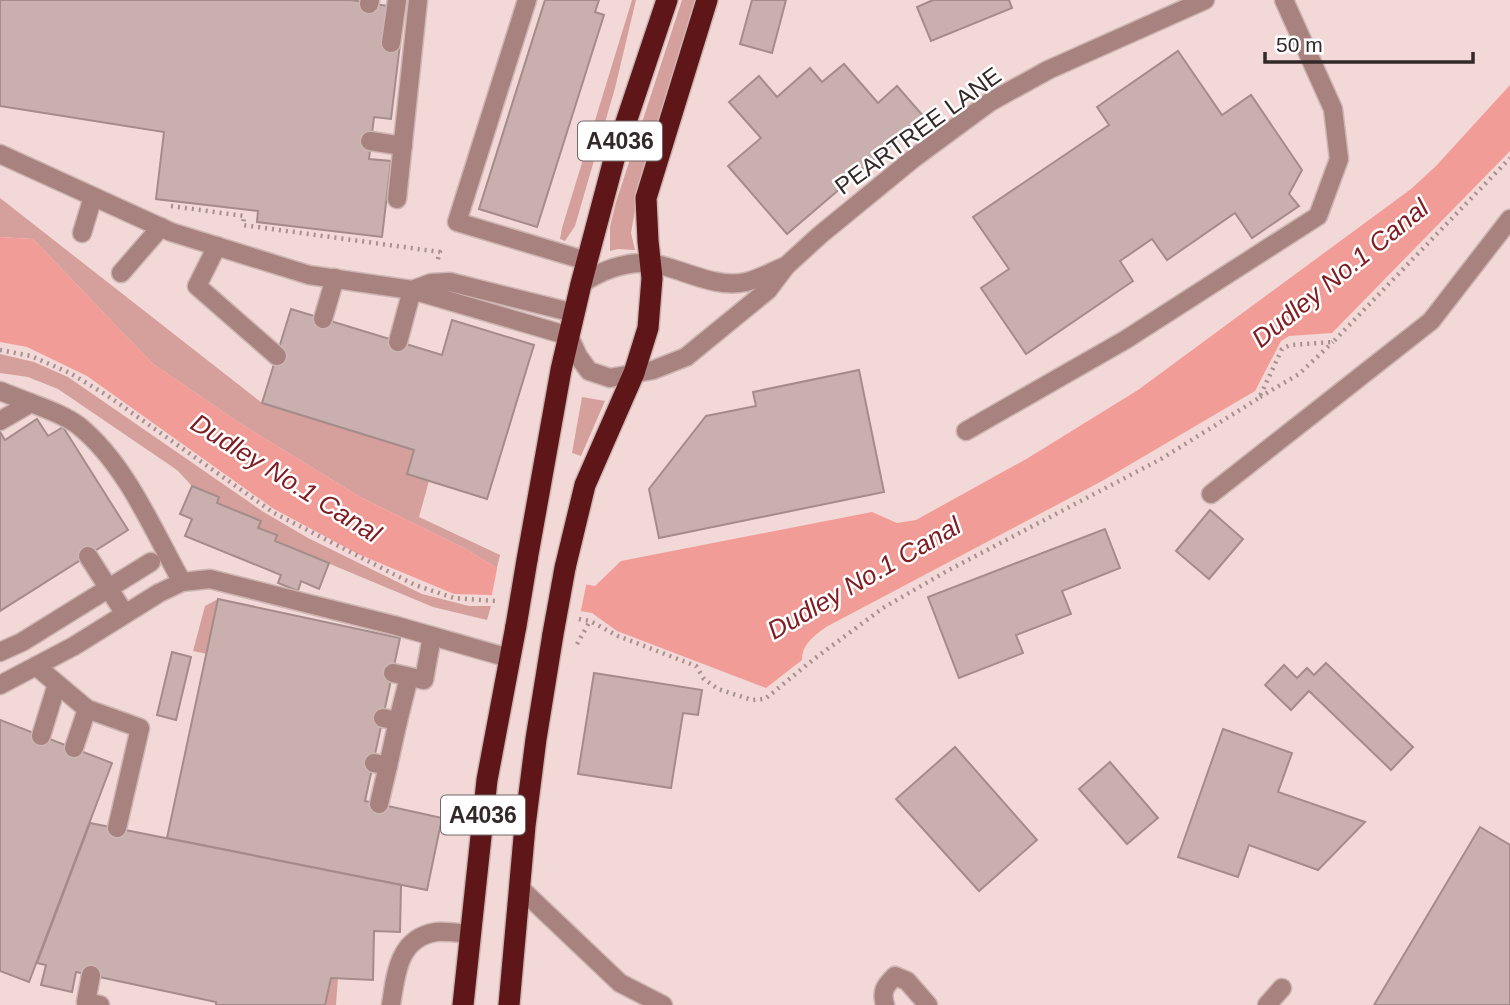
<svg xmlns="http://www.w3.org/2000/svg" width="1510" height="1005" font-family="Arial,sans-serif">
<rect width="100%" height="100%" fill="#f2d8d6"/>
<g fill="#d59f9c">
<polygon points="632,0 636,0 615,88 575,226 565,241 560,239 562,228"/>
<polygon points="682,0 698,0 637,199 631,233 635,250 618,249 610,251 610,227 616,202"/>
<polygon points="0,198 262,403 414,450 407,474 429,481 419,517 500,555 497,568 466,549 360,497 238,422 152,363 33,239 0,237"/>
<polygon points="0,354 34,362 68,377 262,511 308,538 422,594 469,606 491,606 487,620 433,607 275,541 277,535 258,528 217,503 219,497 192,486 177,470 58,389 28,377 0,373"/>
<polygon points="582,397 605,401 581,456 572,453"/>
<polygon points="218,599 207,654 193,651 205,606"/>
<polygon points="331,978 338,978 336,1005 325,1005"/>
</g>
<path fill="#f29c97" d="M1510 85V151L1332 333 1289 336 1281 341 1255 391 1102 481 826 627C814 636 802 644 802 660L766 688 617 631 592 613 489 595 454 594 358 554 274 509 87 376 27 347 0 342V237L33 239 152 363 238 422 360 497 466 549 497 568 595 586 621 561 872 512 897 523 916 520 1028 458 1138 390 1411 189 1436 166Z"/>
<polygon fill="#f2d8d6" points="498,564 587,581 580,615 491,599"/>
<g fill="#c9b0ae" stroke="#a48c8a" stroke-width="2">
<polygon points="0,0 351,0 388,6 383,42 400,44 391,119 374,117 369,159 391,161 382,237 257,222 258,211 156,199 164,132 0,106"/>
<polygon points="545,0 599,0 595,12 604,15 537,227 479,209"/>
<polygon points="752,0 786,0 772,53 740,44"/>
<polygon points="933,0 1009,0 1012,8 931,41 917,7"/>
<polygon points="1178,51 1222,115 1251,95 1302,170 1289,194 1299,206 1252,238 1235,213 1167,260 1152,239 1120,261 1133,281 1026,354 981,288 1009,269 973,217 1109,125 1097,107"/>
<polygon points="844,64 878,103 897,86 924,117 787,234 728,166 761,138 729,102 759,76 777,97 810,68 822,82"/>
<polygon points="291,309 442,355 452,320 534,345 487,499 407,474 414,450 262,403"/>
<polygon points="859,370 884,492 659,538 649,489 706,416 756,406 753,392"/>
<polygon points="37,419 48,436 63,427 128,530 0,611 0,432 5,440"/>
<polygon points="192,486 219,497 217,503 261,521 258,528 277,535 275,541 329,563 319,589 301,581 298,591 278,583 281,575 185,536 192,519 180,514"/>
<polygon points="1210,510 1243,539 1209,579 1176,551"/>
<polygon points="1105,529 1120,568 1062,591 1071,614 1016,635 1023,653 959,678 928,597"/>
<polygon points="218,599 400,638 365,801 442,818 427,890 167,838"/>
<polygon points="172,652 191,657 176,720 157,715"/>
<polygon points="1326,663 1413,747 1391,770 1309,691 1291,710 1265,685 1284,665 1297,678 1307,668 1314,675"/>
<polygon points="594,673 702,690 698,715 683,713 671,788 578,774"/>
<polygon points="0,720 112,763 29,982 0,971"/>
<polygon points="1223,729 1292,753 1278,792 1365,822 1318,870 1249,845 1238,877 1178,857"/>
<polygon points="955,747 1037,840 979,891 896,799"/>
<polygon points="1110,762 1158,818 1127,844 1079,789"/>
<polygon points="90,823 401,885 400,932 374,931 373,980 331,978 325,1005 216,1005 216,1002 76,972 72,992 41,985 46,965 37,963"/>
<polygon points="1480,827 1510,845 1510,1005 1374,1005"/>
</g>
<g fill="none" stroke-linecap="round" stroke-linejoin="round">
<g stroke="#ccb5b3" stroke-width="21">
<g id="minor">
<polyline points="527,0 457,222 587,261"/>
<polyline points="369,4 370,0"/>
<polyline points="391,43 397,0"/>
<polyline points="370,141 403,146"/>
<polyline points="0,154 171,232 309,275 412,290 569,336 578,356 589,371 610,378 653,370 686,357 768,290 786,266 820,235 914,158 990,102 1048,70 1205,0"/>
<polyline points="397,199 418,0"/>
<polyline points="82,233 93,197"/>
<polyline points="217,246 197,286 277,356"/>
<polyline points="121,273 161,227"/>
<path d="M581 284C607 267 636 257 667 267 692 274 719 288 746 282 759 279 773 271 786 266"/>
<polyline points="412,290 431,283 450,282 574,313"/>
<polyline points="323,319 335,278"/>
<polyline points="398,342 412,290"/>
<polyline points="0,391 31,403"/>
<path d="M0 421 31 403C47 409 66 416 79 426 126 464 153 530 182 582"/>
<polyline points="966,431 1125,340 1318,216 1339,159 1333,109 1284,0"/>
<polyline points="1211,494 1431,321 1510,219"/>
<polyline points="88,556 125,614"/>
<polyline points="0,652 22,642 151,562"/>
<polyline points="36,666 87,709 140,728 117,828"/>
<polyline points="393,673 424,680 432,636"/>
<polyline points="0,685 74,646 159,593 182,582 210,579 397,626 509,658"/>
<polyline points="383,718 398,721 388,766"/>
<polyline points="398,721 409,677"/>
<polyline points="41,736 57,684"/>
<polyline points="74,748 87,709"/>
<polyline points="374,763 388,766 379,804"/>
<polyline points="520,888 620,983 663,1005"/>
<polyline points="91,975 86,1002 100,1005"/>
<path d="M391 1005C396 974 398 938 436 932 446 931 459 933 469 934"/>
<path d="M885 1005C881 991 885 986 895 976L907 981 928 1005"/>
<polyline points="1267,1005 1282,988"/>
</g>
</g>
<g stroke="#ccb5b3" stroke-width="24">
<g id="highway">
<polyline points="527,560 561,370 581,284 616,152 667,0"/>
<polyline points="565,568 585,485 634,373 648,328 652,278 648,241 646,198 707,0"/>
<polyline points="463,1005 487,780 516,626"/>
<polyline points="509,1005 525,826 536,739 553,634"/>
</g>
</g>
<g stroke="#a5918f" stroke-width="4.5" stroke-dasharray="2 5" stroke-linecap="butt">
<polyline points="171,206 244,216 243,225 440,252 437,262"/>
<polyline points="0,350 31,356 70,373 108,396 274,513 415,585 454,598 495,601"/>
<polyline points="1260,397 1299,374 1333,342"/>
<polyline points="579,619 590,621 618,636 696,666 704,679 718,689 752,700 765,699 814,659 883,608 947,571 1161,459 1259,398 1282,349 1290,345 1333,342 1510,158"/>
<polyline points="577,644 590,621"/>
</g>
<use href="#minor" stroke="#a8827f" stroke-width="18"/>
<use href="#highway" stroke="#5e1618" stroke-width="21"/>
<g stroke="#ccb5b3" stroke-width="24" stroke-linecap="butt">
<g id="highway-bridge">
<polyline points="516,626 527,560"/>
<polyline points="553,634 565,568"/>
</g>
</g>
<use href="#highway-bridge" stroke="#5e1618" stroke-width="21"/>
</g>
<g text-anchor="middle" stroke-width="5" stroke-linejoin="round" paint-order="stroke">
<g fill="#fff" stroke="#706968" stroke-width="2">
<rect x="578" y="121.5" width="84" height="39" rx="5"/>
<rect x="441" y="795.5" width="84" height="39" rx="5"/>
</g>
<g font-size="23" font-weight="bold" fill="#332928">
<text x="620" y="149">A4036</text>
<text x="483" y="823">A4036</text>
</g>
<g font-size="24" fill="#332928" stroke="#fff">
<text transform="translate(918 131) rotate(-36)" y="8">PEARTREE LANE</text>
</g>
<g font-size="26" font-style="italic" fill="#811e23" stroke="#fff">
<text transform="translate(1340 273) rotate(-39)" y="9">Dudley No.1 Canal</text>
<text transform="translate(286 478) rotate(32)" y="9">Dudley No.1 Canal</text>
<text transform="translate(864 578) rotate(-30)" y="9">Dudley No.1 Canal</text>
</g>
</g>
<path d="M1265 52v10h208v-10" fill="none" stroke="#332928" stroke-width="3.5"/>
<text x="1276" y="52" font-size="21" fill="#332928" stroke="#ffffff" stroke-width="5" paint-order="stroke">50 m</text>
</svg>
